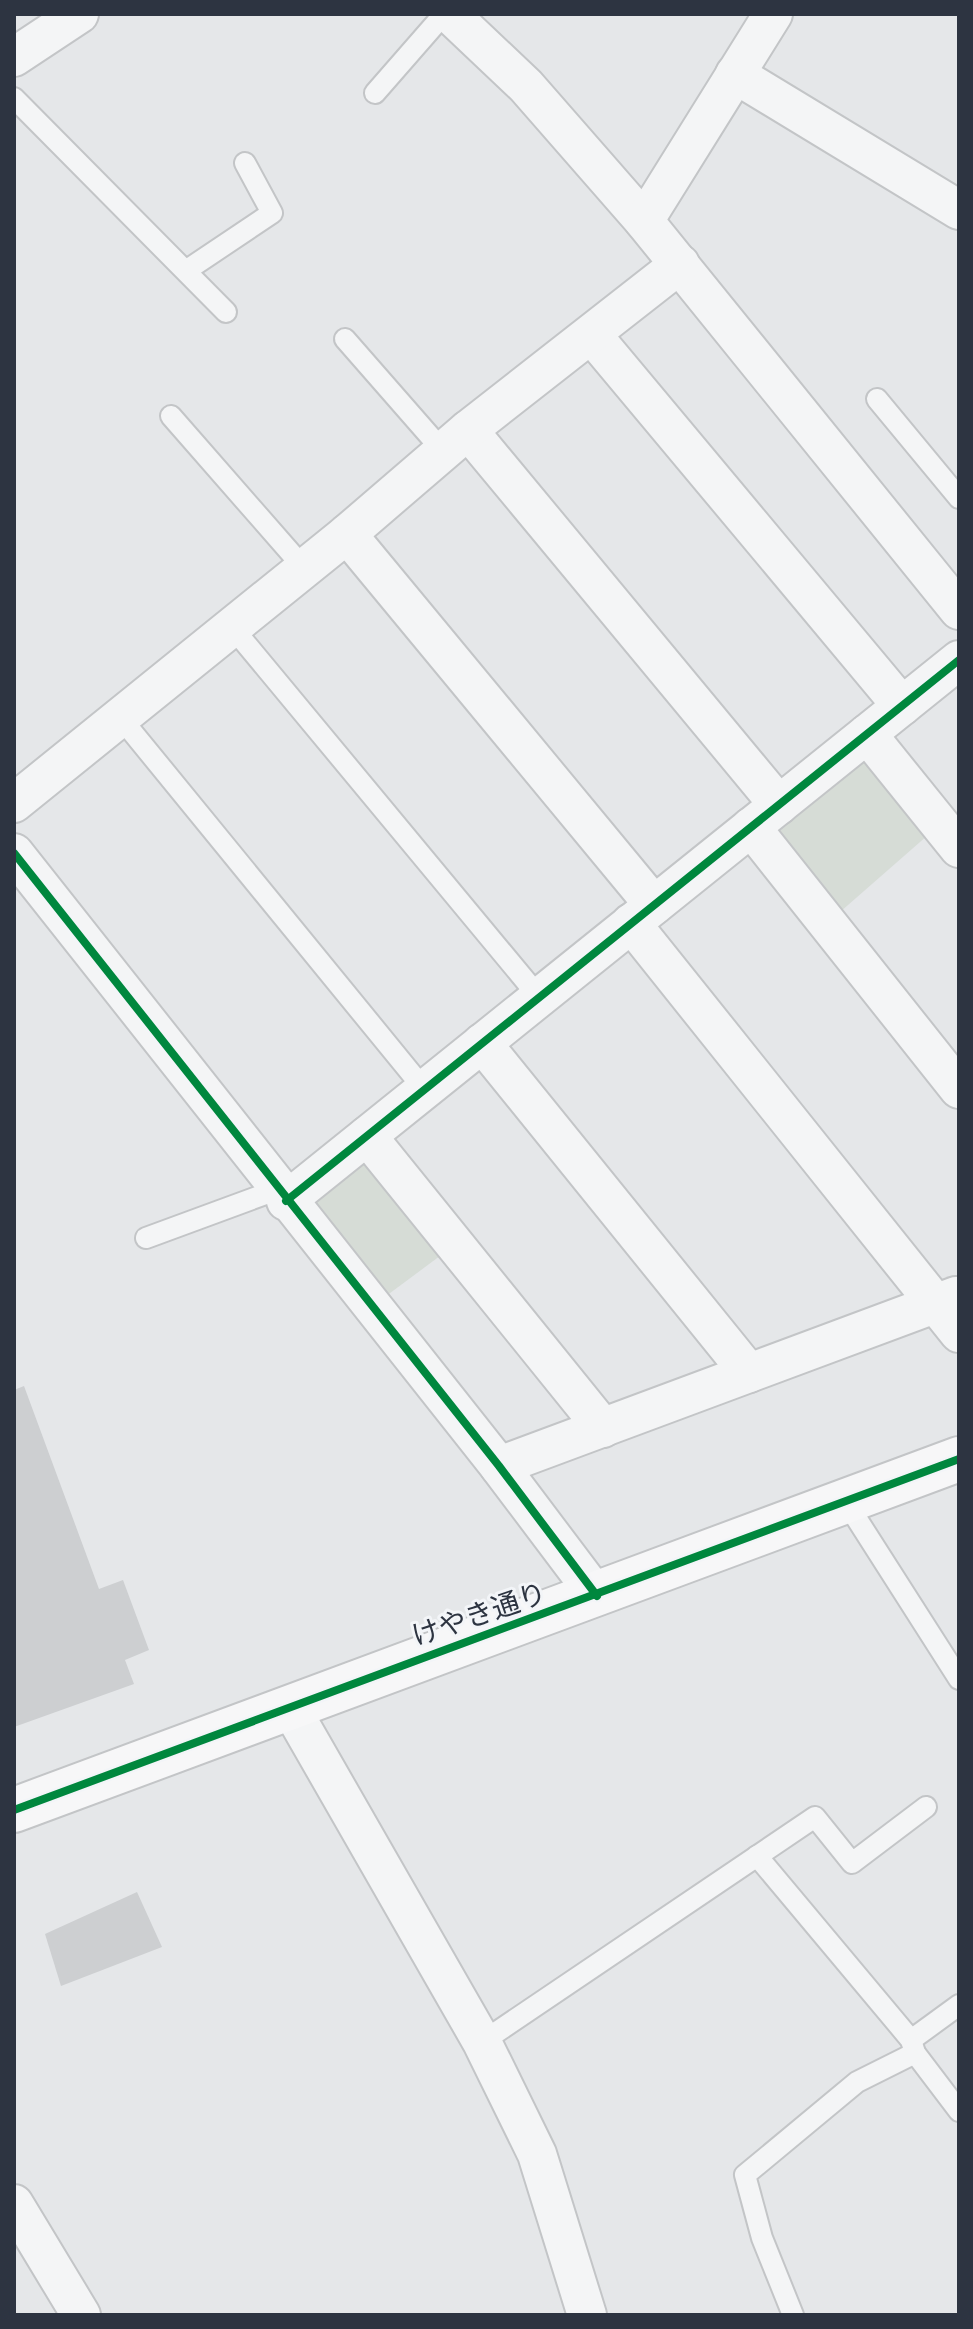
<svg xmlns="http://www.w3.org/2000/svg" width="973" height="2329" font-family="Figtree,'Noto Sans JP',sans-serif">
<rect width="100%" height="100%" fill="#e5e7e9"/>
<g fill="#d6dcd6">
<polygon points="856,750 936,828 832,919 770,819"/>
<polygon points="358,1154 448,1250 378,1302 308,1193"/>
</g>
<g fill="#cdcfd1">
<polygon points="24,1386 99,1589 123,1580 149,1650 125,1660 134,1684 14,1727 14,1390"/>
<polygon points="137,1892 162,1947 61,1986 45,1934"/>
</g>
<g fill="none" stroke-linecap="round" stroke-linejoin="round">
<g stroke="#c3c5c7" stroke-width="24">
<g id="lane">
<polyline points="375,93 444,14"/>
<polyline points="14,98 226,312"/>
<polyline points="187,270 272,213 245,163"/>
<polyline points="345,339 443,451"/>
<polyline points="877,399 959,498"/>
<polyline points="171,416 304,568"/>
<polyline points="232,627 539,997"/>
<polyline points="120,717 424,1089"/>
<polyline points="146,1238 279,1189"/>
<polyline points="846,1502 959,1679"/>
<polyline points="757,1856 911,2040 915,2053 959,2111"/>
<polyline points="911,2040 959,2005"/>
<polyline points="482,2042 815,1817 852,1863 926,1807"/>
<polyline points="793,2315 762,2238 745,2175 857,2082 915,2053"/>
</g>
</g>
<g stroke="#c3c5c7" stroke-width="42">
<g id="street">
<polyline points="450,14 526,86 644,221 959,610"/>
<polyline points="14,57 79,14"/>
<polyline points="735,74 959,210"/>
<polyline points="644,221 773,14"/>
<polyline points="592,335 902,706"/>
<polyline points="468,430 779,805"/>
<polyline points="347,534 654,905"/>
<polyline points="867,734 959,848"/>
<polyline points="14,803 347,534 468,430 680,264"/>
<polyline points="751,827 959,1089"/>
<polyline points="14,853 499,1466 597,1596"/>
<polyline points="631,923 959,1333"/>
<polyline points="482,1043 749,1373"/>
<polyline points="367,1136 603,1428"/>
<polyline points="286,1201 959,660"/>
<polyline points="499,1466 956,1296"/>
<polyline points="290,1707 482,2042 537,2154 587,2315"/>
<polyline points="14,2204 81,2315"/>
</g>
</g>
<g stroke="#c3c5c7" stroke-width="48">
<polyline id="secondary" points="14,1810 959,1459"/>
</g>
<use href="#lane" stroke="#f4f5f6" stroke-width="20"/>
<use href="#street" stroke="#f4f5f6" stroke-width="38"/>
<use href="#secondary" stroke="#f7f7f8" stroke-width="44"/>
<g stroke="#f3f5f8" stroke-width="13">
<g id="cycleway">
<polyline points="14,853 499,1466 597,1596"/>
<polyline points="286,1201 959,660"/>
<polyline points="14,1810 959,1459"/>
</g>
</g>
<use href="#cycleway" stroke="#00873e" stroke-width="8"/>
</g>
<g text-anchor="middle" stroke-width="6" stroke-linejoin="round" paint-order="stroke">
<g font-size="28" fill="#2d3441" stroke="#f3f5f8">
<text transform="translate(479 1614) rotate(-19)" y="10">けやき通り</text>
</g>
</g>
<rect width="973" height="2329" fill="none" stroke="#2d3441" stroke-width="32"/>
</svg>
